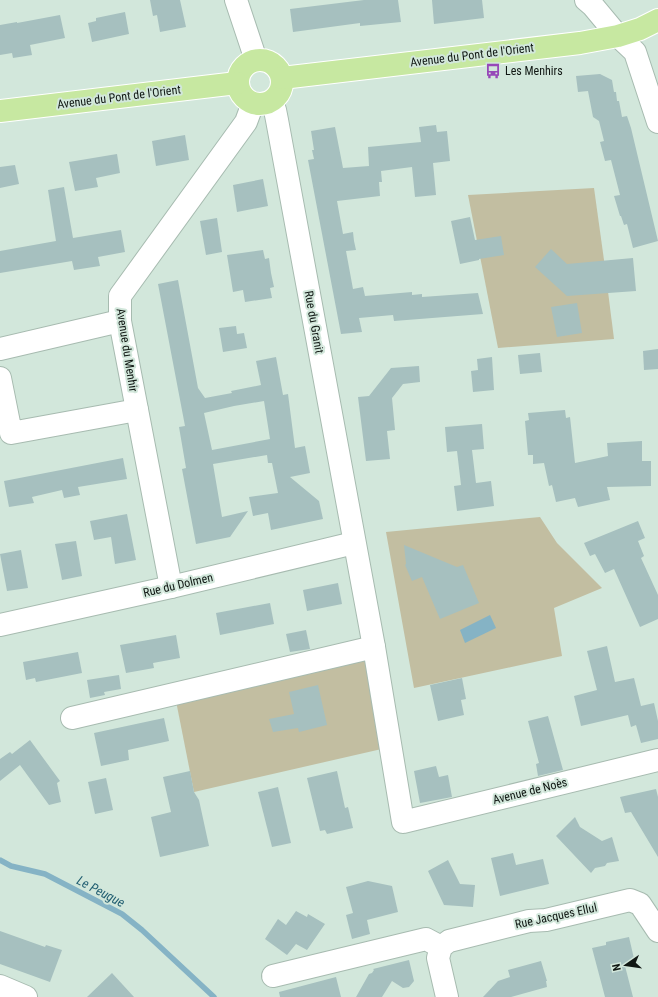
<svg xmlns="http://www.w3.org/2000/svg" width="658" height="997" font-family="'Roboto Condensed',sans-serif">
<rect width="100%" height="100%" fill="#d2e7db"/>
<g fill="#c2bea1">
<polygon points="594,188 604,260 614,339 498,348 468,195"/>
<polygon points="540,517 557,543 602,588 554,608 562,656 414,688 386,532"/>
<polygon points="370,657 386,748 194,792 176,701"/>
</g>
<polygon fill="#85b3c5" points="490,615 496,628 465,643 460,630"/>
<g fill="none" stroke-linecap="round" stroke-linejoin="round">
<polyline stroke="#85b3c5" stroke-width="5.5" points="0,860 11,866 45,874 122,914 142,930 214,997"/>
</g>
<g fill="#a6c0bf" fill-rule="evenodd">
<polygon points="150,0 180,0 186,27 160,32 157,15 153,16"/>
<polygon points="364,0 398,0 401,22 360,26 360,23 293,32 290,9"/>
<polygon points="432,0 482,0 484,18 434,24"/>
<polygon points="125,12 129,34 92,42 88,23 96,21 96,18"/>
<polygon points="60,15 65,38 30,45 32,55 13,58 12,53 0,55 0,25 17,22 17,23"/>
<polygon points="600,74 612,80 614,92 616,92 617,101 619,101 622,117 627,116 631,128 658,241 633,248 627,224 624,225 621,216 620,216 614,196 620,195 611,160 605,161 600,142 604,141 599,121 593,117 588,91 578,92 576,76"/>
<polygon points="436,125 437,132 447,131 450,161 433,163 436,195 415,197 412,167 381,171 382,182 379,182 380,196 337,201 343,234 353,232 354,241 356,250 346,251 353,289 363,287 365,296 412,292 412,295 422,294 422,297 478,293 483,314 394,321 393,315 359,318 362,332 341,334 308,160 314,159 312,150 314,150 311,131 335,127 343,168 369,166 368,147 421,142 419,127"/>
<polygon points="185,135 189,160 156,166 152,141"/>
<polygon points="117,154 120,173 96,178 98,187 75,191 69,162"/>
<polygon points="15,165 19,184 0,188 0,167"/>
<polygon points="263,179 268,206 237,212 233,185"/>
<polygon points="64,187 73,238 121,230 125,252 98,257 100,266 74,270 72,261 0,273 0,251 56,241 48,190"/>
<polygon points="470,217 475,240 501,236 504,255 479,259 479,260 460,264 451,221"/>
<polygon points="217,218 222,252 206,255 200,221"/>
<polygon points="551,249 567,264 633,258 636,291 567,296 535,267"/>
<polygon points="263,250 265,259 269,258 271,273 274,287 270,288 272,298 245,302 243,290 233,292 227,255"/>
<path d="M178 280 198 388 205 398 232 393 231 391 261 385 256 361 276 357 283 395 288 394 295 448 305 446 310 473 290 477 319 501 323 519 271 530 268 513 253 516 249 497 278 493 272 463H268L267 455 213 464 222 517 248 511 230 537 196 544 182 469 186 468 179 427 185 426 158 284ZM264 401 270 439 212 450 204 413 234 406Z"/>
<polygon points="577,303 582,333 557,337 551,307"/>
<polygon points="236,326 237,334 244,333 247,348 223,352 219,328"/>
<polygon points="658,349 658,369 644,370 643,351"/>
<polygon points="540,353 542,372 520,374 518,355"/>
<polygon points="492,357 494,390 473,392 471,371 478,370 477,359"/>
<polygon points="419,366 420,382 403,384 392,398 395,430 387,431 390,459 366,461 358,397 369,396 391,368"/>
<polygon points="565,410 566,418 570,417 575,463 608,456 607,443 642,441 642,461 651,461 651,486 607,487 610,500 578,507 575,498 556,502 552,485 549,486 544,463 533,464 533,455 528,455 525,421 529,420 528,413"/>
<polygon points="482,424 484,449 472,450 476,483 491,481 494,506 457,511 454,486 461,485 457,451 447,452 445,427"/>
<polygon points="123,458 127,479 78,487 80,495 64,498 62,490 32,497 34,503 9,507 4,481"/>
<polygon points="127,514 136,560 115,564 111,537 94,540 90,521"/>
<polygon points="638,521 645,538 638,541 644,556 641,558 658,595 658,619 640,627 614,569 605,573 595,554 590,556 584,543"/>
<polygon points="76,541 82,576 62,580 55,544"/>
<polygon points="404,545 457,567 463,565 479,603 440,619 422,577 412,581 405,565 406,564"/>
<polygon points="21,550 28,588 7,591 0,554"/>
<polygon points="338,583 342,604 307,611 303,590"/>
<polygon points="270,603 274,624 220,635 216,613"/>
<polygon points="306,630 310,649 290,652 286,634"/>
<polygon points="176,635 180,658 153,663 154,668 126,673 120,645"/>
<polygon points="607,646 615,682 634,678 641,706 654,703 658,721 658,739 641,743 636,725 631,727 628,715 581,726 574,696 597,690 587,651"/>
<polygon points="78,652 82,673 36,682 35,678 26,680 23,662"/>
<polygon points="119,675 121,689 104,692 105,695 90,698 87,680"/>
<polygon points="462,678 466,699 461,700 464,715 438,721 430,685"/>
<polygon points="318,685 327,725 299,732 298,728 273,732 269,719 294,714 289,692"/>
<polygon points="548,716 563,770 538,776 536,764 539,763 528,721"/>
<polygon points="164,718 169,741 128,750 129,760 101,766 94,733"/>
<polygon points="30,740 60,781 57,783 61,802 49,805 20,765 0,781 0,759 10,752 12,754"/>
<polygon points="436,766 439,777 448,775 452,797 420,803 414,771"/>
<polygon points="190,771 194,792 199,800 209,846 160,857 151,817 171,812 163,777"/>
<polygon points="337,771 345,808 348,807 353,828 327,834 325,830 320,831 307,778"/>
<polygon points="106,778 113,810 95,814 88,782"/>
<polygon points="278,787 291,843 272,847 258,792"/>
<polygon points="656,789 658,797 658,857 631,812 625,813 620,797"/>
<polygon points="575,817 580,827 602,841 612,837 619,861 607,863 605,866 595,868 591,873 556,836"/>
<polygon points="513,853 516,865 543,859 549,884 500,896 491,858"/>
<polygon points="448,860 460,884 475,885 473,907 444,905 428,871"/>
<polygon points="368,881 392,886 398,912 367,920 370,934 352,939 346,915 353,913 346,887"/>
<polygon points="296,911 307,917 308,914 325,924 307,950 296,944 287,955 265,939 278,919 286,925"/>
<polygon points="0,931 45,947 46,945 62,950 50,982 0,964"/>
<polygon points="629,937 635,963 625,966 633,997 605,997 592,948 606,945 606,942"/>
<polygon points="409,960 414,981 409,987 403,988 392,981 382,997 356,997 369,974 372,973 374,970 373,969"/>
<polygon points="541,961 547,981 546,981 547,987 511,997 483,997 498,981 510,977 508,970"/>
<polygon points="112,973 134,997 87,997"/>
<polygon points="336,977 341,997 280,997 279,992"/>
</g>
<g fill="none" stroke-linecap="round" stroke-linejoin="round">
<g stroke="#a7bbb0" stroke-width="24">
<g id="minor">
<polyline points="236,0 256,60"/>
<polyline points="586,0 593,6 618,36 635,52 658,122"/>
<polyline points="271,101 275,110 277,120 374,647 403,822 658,760"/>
<polyline points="0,349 120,321"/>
<polyline points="0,378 11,433 137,410"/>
<polyline points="171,587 120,321 120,296 246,122 253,103"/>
<polyline points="0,625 171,587 354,543"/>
<polyline points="72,718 374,647"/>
<polyline points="273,976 426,939 441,947"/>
<polyline points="0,986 26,997"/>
<polyline points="447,997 438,958 441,947 449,941 529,921 546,920 630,900 640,904 658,931"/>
</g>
</g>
<g stroke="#fff" stroke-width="24">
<g id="major">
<circle cx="260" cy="82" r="22"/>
<polyline points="282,78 580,43 618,36 640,29 658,20"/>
<polyline points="0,111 237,83"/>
</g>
</g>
<use href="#minor" stroke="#fff" stroke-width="22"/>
<use href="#major" stroke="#c7e8a1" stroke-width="22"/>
</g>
<defs>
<g id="bus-bare" transform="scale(1.2)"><path d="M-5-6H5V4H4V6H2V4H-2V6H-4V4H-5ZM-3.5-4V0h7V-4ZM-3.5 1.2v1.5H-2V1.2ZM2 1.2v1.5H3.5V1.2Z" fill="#9748b8" stroke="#d2e7db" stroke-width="2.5" paint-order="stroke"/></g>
</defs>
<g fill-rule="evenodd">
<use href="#bus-bare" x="493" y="71"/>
</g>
<g text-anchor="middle" stroke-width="4" stroke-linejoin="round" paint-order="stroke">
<g font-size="12" fill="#101713" stroke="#d2e7db">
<text transform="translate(472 55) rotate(-7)" y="4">Avenue du Pont de l'Orient</text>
<text transform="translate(119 97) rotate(-7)" y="4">Avenue du Pont de l'Orient</text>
<text transform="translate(314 322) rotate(80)" y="4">Rue du Granit</text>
<text transform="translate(127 350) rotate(81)" y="4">Avenue du Menhir</text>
<text transform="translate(178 585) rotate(-13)" y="4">Rue du Dolmen</text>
<text transform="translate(530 791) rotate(-14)" y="4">Avenue de Noès</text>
<text transform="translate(556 916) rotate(-12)" y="4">Rue Jacques Ellul</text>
</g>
<g font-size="12" fill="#101713" stroke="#d2e7db" text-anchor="start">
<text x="505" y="75">Les Menhirs</text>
</g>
<g font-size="13" font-style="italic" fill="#215e71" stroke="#d2e7db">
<text transform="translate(101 891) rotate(28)" y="5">Le Peugue</text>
</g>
</g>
<g transform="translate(626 965) rotate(257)" stroke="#d2e7db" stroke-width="3" paint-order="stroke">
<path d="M0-3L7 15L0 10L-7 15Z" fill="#101713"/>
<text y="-6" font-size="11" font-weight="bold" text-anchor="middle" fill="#101713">N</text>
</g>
</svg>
